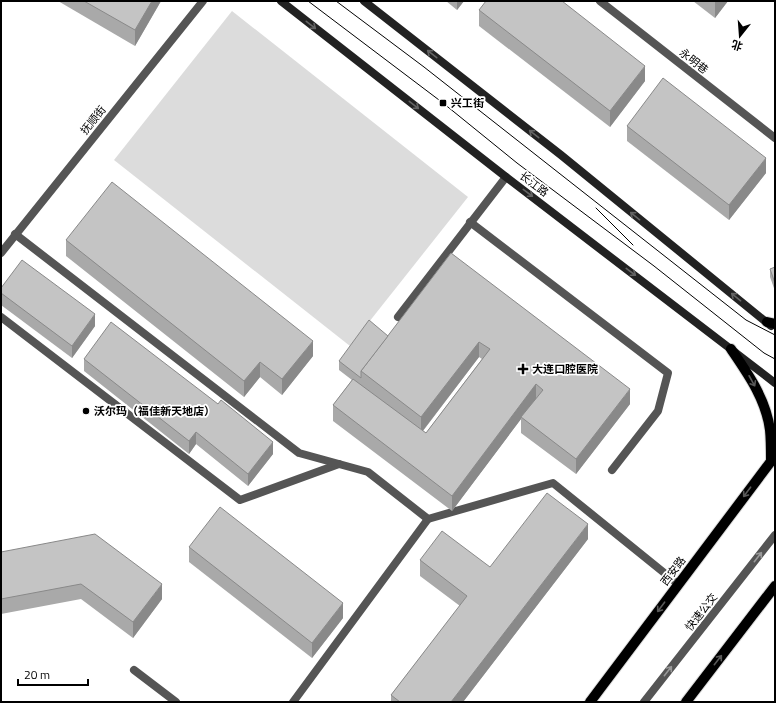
<svg xmlns="http://www.w3.org/2000/svg" width="776" height="703" font-family="'Titillium Web','Noto Sans SC',sans-serif">
<rect width="100%" height="100%" fill="#fff"/>
<polygon fill="#dcdcdc" points="232,11 468,197 350,346 114,160"/>
<g fill="none" stroke-linecap="round" stroke-linejoin="round">
<g stroke="#dbdbdb" stroke-width="12">
<g id="primary">
<polyline points="767,322 775,324"/>
<path d="M731 349C748 374 766 399 770 430 771 440 771 451 771 461"/>
<polyline points="590,702 775,456"/>
<polyline points="686,702 775,586"/>
</g>
</g>
<g stroke="#555" stroke-width="8">
<polyline points="470,222 668,373 658,411 612,470"/>
<polyline points="1,317 240,500 339,464"/>
<polyline points="398,317 506,177"/>
<polyline points="644,702 775,535"/>
</g>
<g stroke="#555" stroke-width="8">
<polyline points="600,1 775,138"/>
<polyline points="15,234 299,453 368,472 428,519 553,483 678,584"/>
<polyline points="134,670 176,702"/>
<polyline points="293,702 428,519"/>
</g>
<polyline stroke="#555" stroke-width="8" points="1,253 203,1"/>
<g stroke="#222" stroke-width="8">
<polyline points="281,1 506,177 775,383"/>
<polyline points="364,1 561,155 771,326"/>
</g>
<use href="#primary" stroke="#000" stroke-width="10"/>
<g stroke="#000" stroke-width="1">
<polyline points="308,1 443,103 517,163 654,266 764,353 775,359"/>
<polyline points="336,1 424,67 746,320 775,335"/>
<polyline points="596,208 633,245"/>
</g>
</g>
<g fill="#a9a9a9" fill-rule="evenodd">
<polygon points="58,1 161,1 135,46"/>
<polygon points="446,1 464,1 457,10"/>
<polygon points="693,1 728,1 715,18"/>
<polygon points="479,10 645,81 610,127 479,26"/>
<polygon points="627,126 766,173 729,220 627,141"/>
<polygon points="66,240 313,356 282,395 260,377 244,397 66,256"/>
<path d="M451 253 630 404 576 474 521 433V419L452 511 333 421V405L352 380 339 370V361L388 336ZM479 357 482 359 426 433 423 431Z"/>
<polygon points="775,267 775,291 770,277 770,269"/>
<polygon points="1,288 95,326 72,358 1,305"/>
<polygon points="84,359 273,454 248,486 196,444 189,454 84,371"/>
<polygon points="588,539 463,702 391,702 391,695 460,606 420,576 420,560 490,567"/>
<polygon points="189,547 343,618 312,658 189,562"/>
<polygon points="1,552 162,599 133,638 81,599 1,614"/>
</g>
<g fill="#898989">
<polygon points="152,1 161,1 135,46 135,30"/>
<polygon points="457,1 464,1 457,10"/>
<polygon points="716,1 728,1 715,18 715,2"/>
<polygon points="645,66 645,81 610,127 610,111"/>
<polygon points="766,158 766,173 729,220 729,205"/>
<polygon points="95,314 95,326 72,358 72,346"/>
<polygon points="313,341 313,356 282,395 282,379"/>
<polygon points="479,342 479,357 421,433 421,417"/>
<polygon points="260,362 260,377 244,397 244,381"/>
<polygon points="536,384 536,400 521,417 521,419 452,511 452,496"/>
<polygon points="630,389 630,404 576,474 576,459"/>
<polygon points="196,432 196,444 189,454 189,441"/>
<polygon points="273,442 273,454 248,486 248,474"/>
<polygon points="588,524 588,539 463,702 451,702"/>
<polygon points="162,584 162,599 133,638 133,622"/>
<polygon points="343,603 343,618 312,658 312,643"/>
</g>
<g fill="#c4c4c4" stroke="#898989">
<polygon points="84,1 152,1 135,30"/>
<polygon points="486,1 562,1 645,66 610,111 479,10"/>
<polygon points="663,78 766,158 729,205 627,126"/>
<polygon points="112,182 313,341 282,379 260,362 244,381 66,240"/>
<polygon points="451,253 630,389 576,459 521,417 543,390 536,384 452,496 333,405 353,379 426,433 490,349 479,342 421,417 361,371"/>
<polygon points="22,260 95,314 72,346 1,293 1,288"/>
<polygon points="775,267 775,283 770,269"/>
<polygon points="369,320 388,336 361,371 361,378 339,361"/>
<polygon points="111,322 218,404 221,400 273,442 248,474 196,432 189,441 84,359"/>
<polygon points="547,493 588,524 451,702 400,702 391,695 467,596 420,560 442,531 490,567"/>
<polygon points="220,507 343,603 312,643 189,547"/>
<polygon points="95,534 162,584 133,622 81,584 1,599 1,552"/>
</g>
<defs><path id="oneway-shaft" d="M-6 0H5M1.5-3L5.5 0L1.5 3" fill="none" stroke-width="1.6" stroke-linecap="round" stroke-linejoin="round"/></defs>
<g stroke="#646464">
<use href="#oneway-shaft" transform="translate(311 25) rotate(38)"/>
<use href="#oneway-shaft" transform="translate(432 54) rotate(-142)"/>
<use href="#oneway-shaft" transform="translate(414 105) rotate(38)"/>
<use href="#oneway-shaft" transform="translate(534 134) rotate(-142)"/>
<use href="#oneway-shaft" transform="translate(528 193) rotate(37)"/>
<use href="#oneway-shaft" transform="translate(635 216) rotate(-141)"/>
<use href="#oneway-shaft" transform="translate(631 272) rotate(37)"/>
<use href="#oneway-shaft" transform="translate(736 297) rotate(-141)"/>
</g>
<g stroke="#595959">
<use href="#oneway-shaft" transform="translate(752 381) rotate(61)"/>
<use href="#oneway-shaft" transform="translate(747 492) rotate(127)"/>
<use href="#oneway-shaft" transform="translate(661 607) rotate(127)"/>
<use href="#oneway-shaft" transform="translate(718 660) rotate(-52)"/>
</g>
<g stroke="#999">
<use href="#oneway-shaft" transform="translate(758 557) rotate(-52)"/>
<use href="#oneway-shaft" transform="translate(668 671) rotate(-52)"/>
</g>
<g fill="#000" stroke="#fff" stroke-width="1.5">
<rect x="439" y="99" width="8" height="8" rx="2"/>
<path d="M521 363h4v4h4v4h-4v4h-4v-4h-4v-4h4z"/>
<circle cx="86" cy="411" r="4"/>
</g>
<g text-anchor="middle" stroke-width="3.5" stroke-linejoin="round" paint-order="stroke">
<g font-size="11" fill="#000" stroke="#fff">
<text transform="translate(694 61) rotate(38)" y="4">永明巷</text>
<text transform="translate(93 120) rotate(-51)" y="4">抚顺街</text>
<text transform="translate(534 184) rotate(37)" y="4">长江路</text>
<text transform="translate(673 571) rotate(-53)" y="4">西安路</text>
<text transform="translate(701 612) rotate(-52)" y="4">快速公交</text>
</g>
<g font-size="11" font-weight="bold" fill="#000" stroke="#fff" text-anchor="start">
<text x="451" y="107">兴工街</text>
<text x="532" y="373">大连口腔医院</text>
<text x="94" y="415">沃尔玛（福佳新天地店）</text>
</g>
</g>
<rect width="776" height="703" fill="none" stroke="#000000" stroke-width="4"/>
<g transform="translate(740 36) rotate(197)" stroke="#ffffff" stroke-width="3" paint-order="stroke">
<path d="M0-3L7 15L0 10L-7 15Z" fill="#000000"/>
<text y="-6" font-size="11" font-weight="bold" text-anchor="middle" fill="#000000">北</text>
</g>
<path d="M18 679v6h70v-6" fill="none" stroke="#000000" stroke-width="2"/>
<text x="24" y="679" font-size="12" fill="#000000" stroke="#ffffff" stroke-width="3" paint-order="stroke">20 m</text>
</svg>
